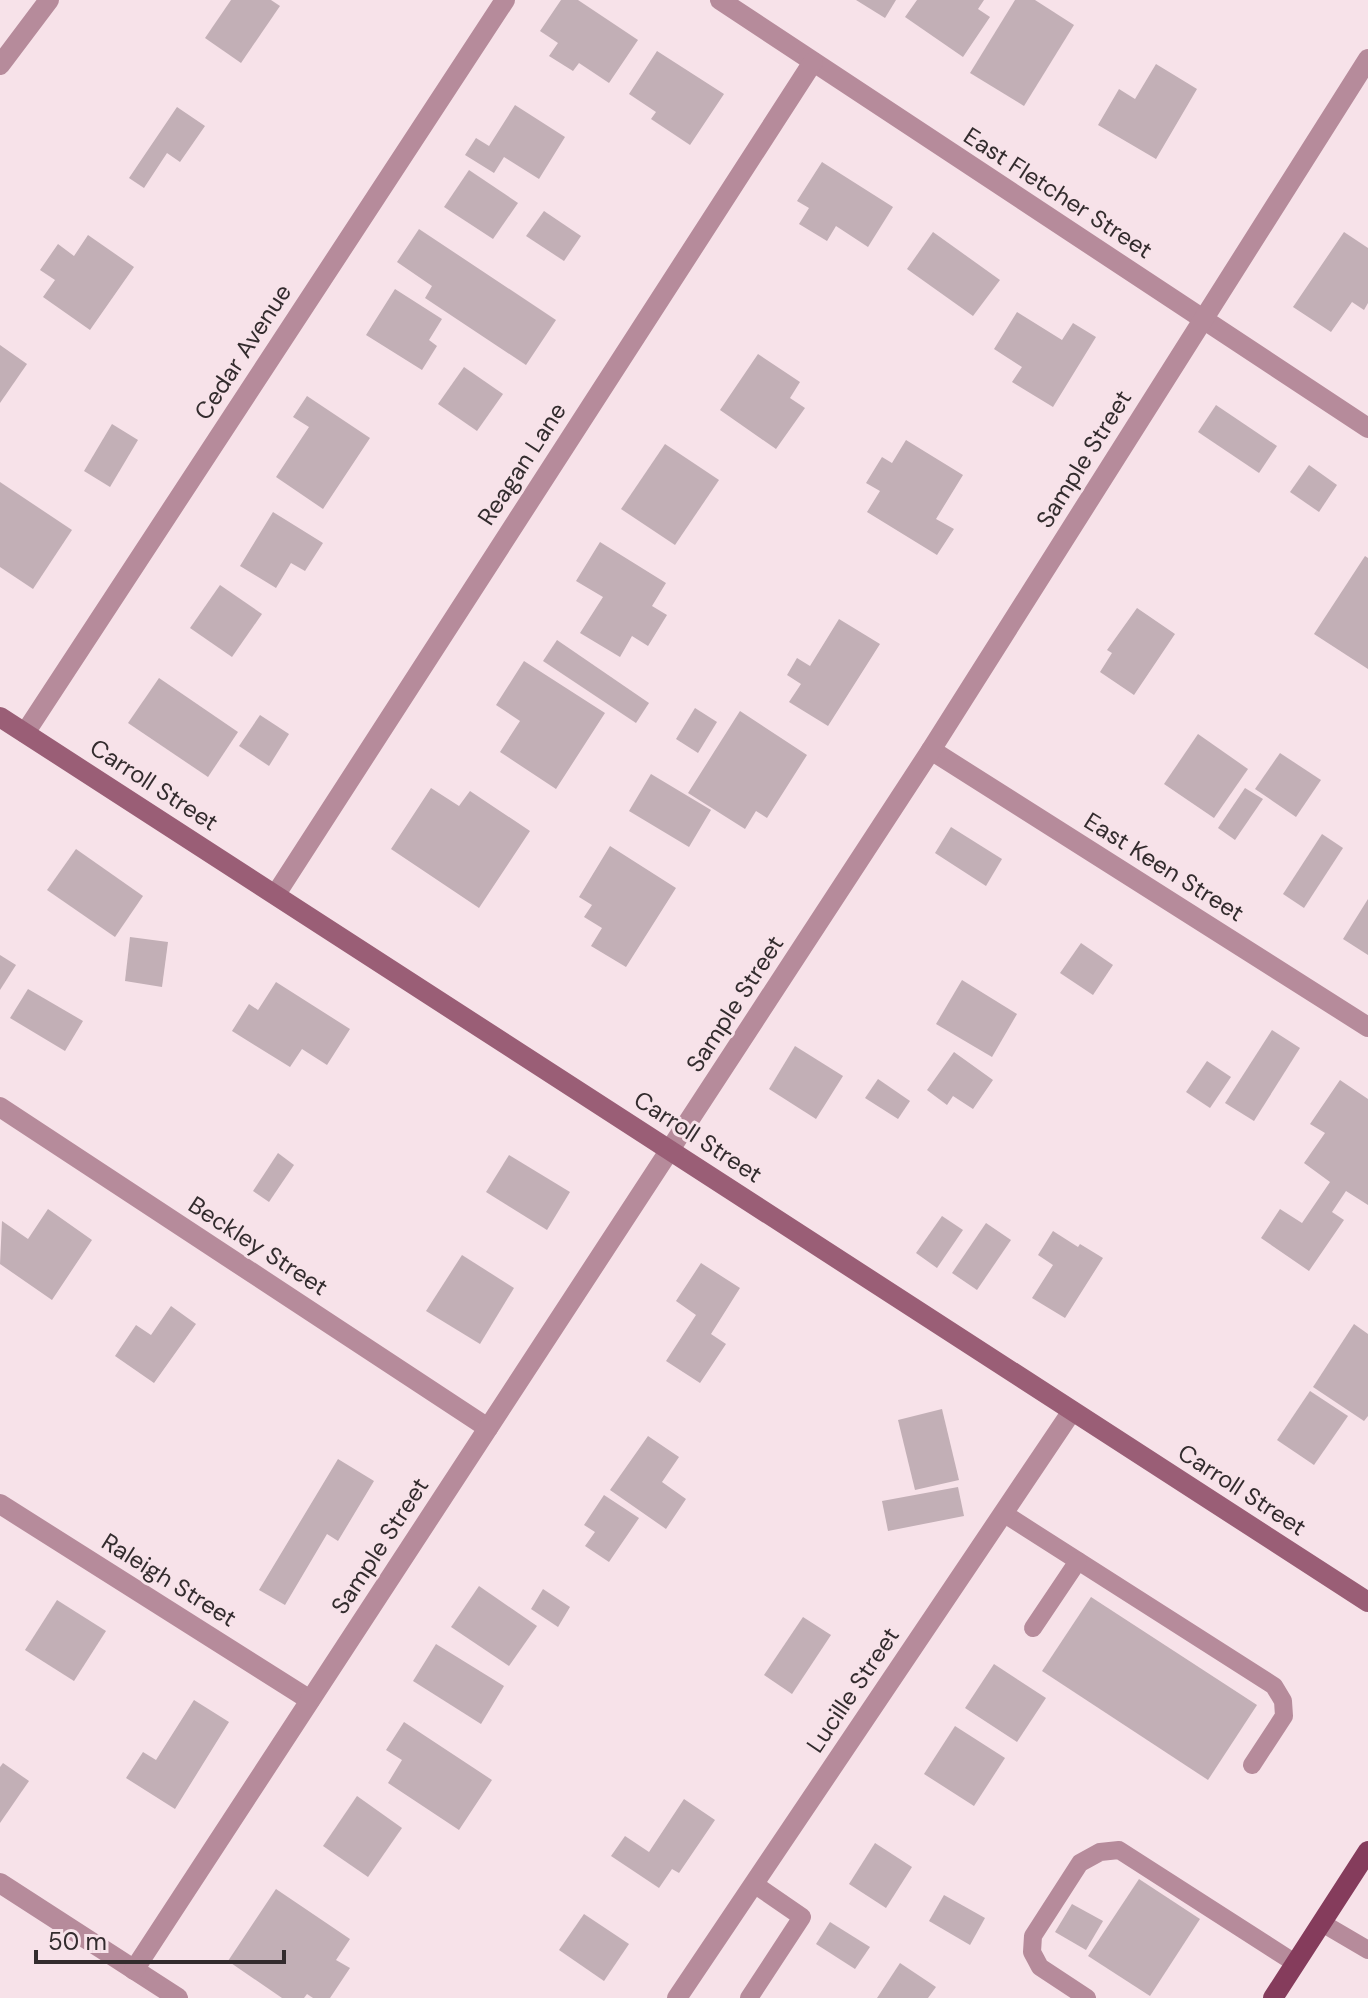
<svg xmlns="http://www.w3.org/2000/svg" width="1368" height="1998" font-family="'DM Sans',sans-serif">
<rect width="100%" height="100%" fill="#f7e2e9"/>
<g fill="#c2afb6">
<polygon points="231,0 271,0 280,6 241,63 205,38"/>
<polygon points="561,0 578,0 638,40 609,83 579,63 573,71 549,56 558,43 540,31"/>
<polygon points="856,0 896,0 885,18"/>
<polygon points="917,0 984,0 978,9 990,17 963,57 905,17"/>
<polygon points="1015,0 1035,0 1074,25 1024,106 970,73"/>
<polygon points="657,51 724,94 690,145 651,119 656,112 629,94"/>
<polygon points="1156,64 1197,89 1156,159 1098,125 1119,89 1135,99"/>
<polygon points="515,105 565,137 539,179 504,157 494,173 465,155 476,138 489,146"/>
<polygon points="177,107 205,126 180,162 167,153 144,188 129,178"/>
<polygon points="822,162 893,207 868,247 836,226 827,241 799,224 809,208 797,201"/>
<polygon points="469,170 518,203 493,239 444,207"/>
<polygon points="544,211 581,236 564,261 526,236"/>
<polygon points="419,229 556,320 526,365 425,298 432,286 397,262"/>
<polygon points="933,232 1000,280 973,316 907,269"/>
<polygon points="1344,232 1368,248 1368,303 1364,310 1352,302 1331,332 1293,307"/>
<polygon points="88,235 134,267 90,330 43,297 55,280 40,270 58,244 74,256"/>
<polygon points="395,289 442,319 429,340 437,346 422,370 366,335"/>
<polygon points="1017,312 1062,340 1073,323 1096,337 1053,407 1012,382 1022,367 994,349"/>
<polygon points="0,345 27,364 0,403"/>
<polygon points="758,354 800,382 790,398 805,408 776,449 720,410"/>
<polygon points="464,367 503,394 477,431 438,404"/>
<polygon points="307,396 370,438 323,509 276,477 309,427 293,417"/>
<polygon points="1216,405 1277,446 1259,473 1198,432"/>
<polygon points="112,424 138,440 110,487 84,471"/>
<polygon points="906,440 963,475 936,519 954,529 937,555 867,512 880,491 866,483 882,457 892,463"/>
<polygon points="665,444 719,480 675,545 621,509"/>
<polygon points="1309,465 1337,485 1319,512 1290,492"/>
<polygon points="0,482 72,530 33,589 0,567"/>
<polygon points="273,512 323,543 305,571 291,563 276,588 240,566"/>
<polygon points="600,542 666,583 652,606 667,615 648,646 632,636 620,657 580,633 603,597 576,581"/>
<polygon points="1365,556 1368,558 1368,669 1314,634"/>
<polygon points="220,585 262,614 232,657 190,628"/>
<polygon points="1137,608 1175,634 1134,695 1100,672 1112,653 1107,650"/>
<polygon points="839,619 880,644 828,726 789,702 801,684 787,675 797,658 810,666"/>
<polygon points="557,640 649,703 636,723 543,661"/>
<polygon points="524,661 605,713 556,789 500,752 520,721 496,705"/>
<polygon points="159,678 238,732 208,777 128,723"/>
<polygon points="695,708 717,722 698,753 676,739"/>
<polygon points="740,711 807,755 767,818 756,811 745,829 688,793"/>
<polygon points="260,715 289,734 269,766 239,746"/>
<polygon points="1198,734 1248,769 1214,818 1164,784"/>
<polygon points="1280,753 1321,780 1296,817 1255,789"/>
<polygon points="651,774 711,810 689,847 629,811"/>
<polygon points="431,788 459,806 470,791 530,831 479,908 391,849"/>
<polygon points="1245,788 1263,799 1235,840 1218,828"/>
<polygon points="951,827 1002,859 986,886 935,853"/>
<polygon points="1322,834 1343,848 1304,908 1283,894"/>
<polygon points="610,846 676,888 626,967 591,946 602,928 584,917 592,905 579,897"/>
<polygon points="76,849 143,896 115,937 47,890"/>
<polygon points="1368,899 1368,955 1343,939"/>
<polygon points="130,937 168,942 162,987 125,981"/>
<polygon points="1081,943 1113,965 1093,995 1060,973"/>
<polygon points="0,955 16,965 0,990"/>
<polygon points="962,980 1017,1014 992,1057 936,1024"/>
<polygon points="276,982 350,1029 327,1065 302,1049 290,1067 232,1031 249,1004 258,1010"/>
<polygon points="28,989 83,1021 65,1051 10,1018"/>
<polygon points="1272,1030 1300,1048 1254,1121 1225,1103"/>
<polygon points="795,1046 843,1076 816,1119 769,1089"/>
<polygon points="954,1052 993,1080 973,1109 953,1096 947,1105 927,1090"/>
<polygon points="1207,1061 1231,1077 1210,1108 1186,1092"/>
<polygon points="878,1079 910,1101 898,1119 865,1098"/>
<polygon points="1340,1080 1368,1099 1368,1205 1346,1191 1332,1212 1344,1220 1309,1271 1261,1238 1280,1209 1302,1223 1330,1182 1304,1163 1325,1133 1310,1124"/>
<polygon points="278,1153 294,1165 269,1202 253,1191"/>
<polygon points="509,1155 570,1192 547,1230 486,1192"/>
<polygon points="48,1209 92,1240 52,1300 0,1264 2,1221 28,1239"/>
<polygon points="942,1216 963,1230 937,1268 916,1253"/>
<polygon points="986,1223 1011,1240 977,1290 952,1273"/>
<polygon points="1053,1231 1078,1247 1080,1244 1103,1258 1065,1318 1032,1298 1053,1265 1038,1255"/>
<polygon points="462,1255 514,1288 480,1344 426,1311"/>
<polygon points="701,1263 740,1288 711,1334 726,1344 700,1383 666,1361 696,1315 676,1301"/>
<polygon points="171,1306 196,1324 154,1383 115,1356 136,1325 151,1335"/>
<polygon points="1354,1324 1368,1334 1368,1416 1364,1421 1313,1387"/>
<polygon points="1310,1391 1348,1416 1314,1465 1277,1440"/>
<polygon points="942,1409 959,1480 915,1490 898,1420"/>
<polygon points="648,1436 679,1457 662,1482 686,1499 666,1529 610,1490"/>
<polygon points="338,1459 374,1481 338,1541 327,1534 285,1605 259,1590"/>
<polygon points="958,1487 964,1516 888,1531 882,1501"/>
<polygon points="604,1495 639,1518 609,1562 585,1546 595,1532 584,1525"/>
<polygon points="479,1586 537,1626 509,1666 451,1627"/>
<polygon points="543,1589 570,1607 558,1627 531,1609"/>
<polygon points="1091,1597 1257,1705 1208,1780 1042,1671"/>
<polygon points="57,1600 106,1631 74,1681 25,1650"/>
<polygon points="803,1617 831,1635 792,1694 764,1675"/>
<polygon points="436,1644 504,1686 481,1724 413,1681"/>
<polygon points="994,1664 1046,1698 1017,1742 965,1708"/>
<polygon points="194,1700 229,1722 175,1809 126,1778 143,1752 156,1760"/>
<polygon points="404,1722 492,1780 459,1830 388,1783 402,1760 386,1750"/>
<polygon points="955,1726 1005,1758 974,1806 924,1774"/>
<polygon points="3,1763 29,1781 0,1823 0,1767"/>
<polygon points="357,1796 402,1828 368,1877 323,1846"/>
<polygon points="684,1799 715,1820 679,1873 672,1869 659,1888 611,1856 625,1836 649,1852"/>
<polygon points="875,1843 912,1867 886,1908 849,1884"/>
<polygon points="1139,1879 1200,1919 1150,1996 1088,1956"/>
<polygon points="276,1889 350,1939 336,1960 350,1968 330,1998 313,1998 307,1994 304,1998 282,1998 228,1961"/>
<polygon points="944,1895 985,1918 970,1945 929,1921"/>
<polygon points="1072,1904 1103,1921 1086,1950 1055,1932"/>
<polygon points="584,1914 629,1944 604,1981 559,1950"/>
<polygon points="830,1922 870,1947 855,1969 816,1944"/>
<polygon points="900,1963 936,1987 928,1998 877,1998"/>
</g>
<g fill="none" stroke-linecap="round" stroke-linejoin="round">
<g stroke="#b68b9b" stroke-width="18">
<polyline points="1003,1513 1274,1686 1283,1701 1284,1716 1252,1765"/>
<polyline points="1033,1628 1078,1561"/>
<polyline points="1322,1923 1368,1950"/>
<polyline points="749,1998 802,1917 754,1884"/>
<polyline points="1087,1998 1040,1967 1032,1952 1033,1936 1080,1863 1100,1852 1119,1850 1295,1963"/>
</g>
<g stroke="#b68b9b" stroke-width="20">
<polyline points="720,0 1368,428"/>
<polyline points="25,733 505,0"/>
<polyline points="931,750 1368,1027"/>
<polyline points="276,894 813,62"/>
<polyline points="0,1107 488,1428"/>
<polyline points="0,1504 310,1700"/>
<polyline points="0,1883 178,1998"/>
<polyline points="134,1970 931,750 1368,59"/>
<polyline points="677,1998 1072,1411"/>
</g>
<polyline stroke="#b68b9b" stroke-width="20" points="0,65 49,0"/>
<polyline stroke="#9a5e76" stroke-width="20" points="0,717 1368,1602"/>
<polyline stroke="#853c5c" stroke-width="20" points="1273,1998 1368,1851"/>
</g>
<g text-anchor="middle" stroke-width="6" stroke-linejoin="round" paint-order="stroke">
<g font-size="24" fill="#332c2e" stroke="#f7e2e9">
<text transform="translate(1058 193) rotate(33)" y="8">East Fletcher Street</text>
<text transform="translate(243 352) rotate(-57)" y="8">Cedar Avenue</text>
<text transform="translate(1084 459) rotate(-58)" y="8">Sample Street</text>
<text transform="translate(522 464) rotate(-57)" y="8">Reagan Lane</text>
<text transform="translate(154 785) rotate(33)" y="8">Carroll Street</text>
<text transform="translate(1164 867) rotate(32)" y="8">East Keen Street</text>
<text transform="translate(735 1004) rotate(-57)" y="8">Sample Street</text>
<text transform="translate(698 1137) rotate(33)" y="8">Carroll Street</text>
<text transform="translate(258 1246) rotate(33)" y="8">Beckley Street</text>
<text transform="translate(1242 1490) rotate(33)" y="8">Carroll Street</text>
<text transform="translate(380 1546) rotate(-57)" y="8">Sample Street</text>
<text transform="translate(169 1580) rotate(32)" y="8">Raleigh Street</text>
<text transform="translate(853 1690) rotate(-56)" y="8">Lucille Street</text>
</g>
</g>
<path d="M36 1950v12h248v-12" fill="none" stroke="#332c2e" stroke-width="4"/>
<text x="48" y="1950" font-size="24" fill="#332c2e" stroke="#f7e2e9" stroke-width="6" paint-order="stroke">50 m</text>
</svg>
